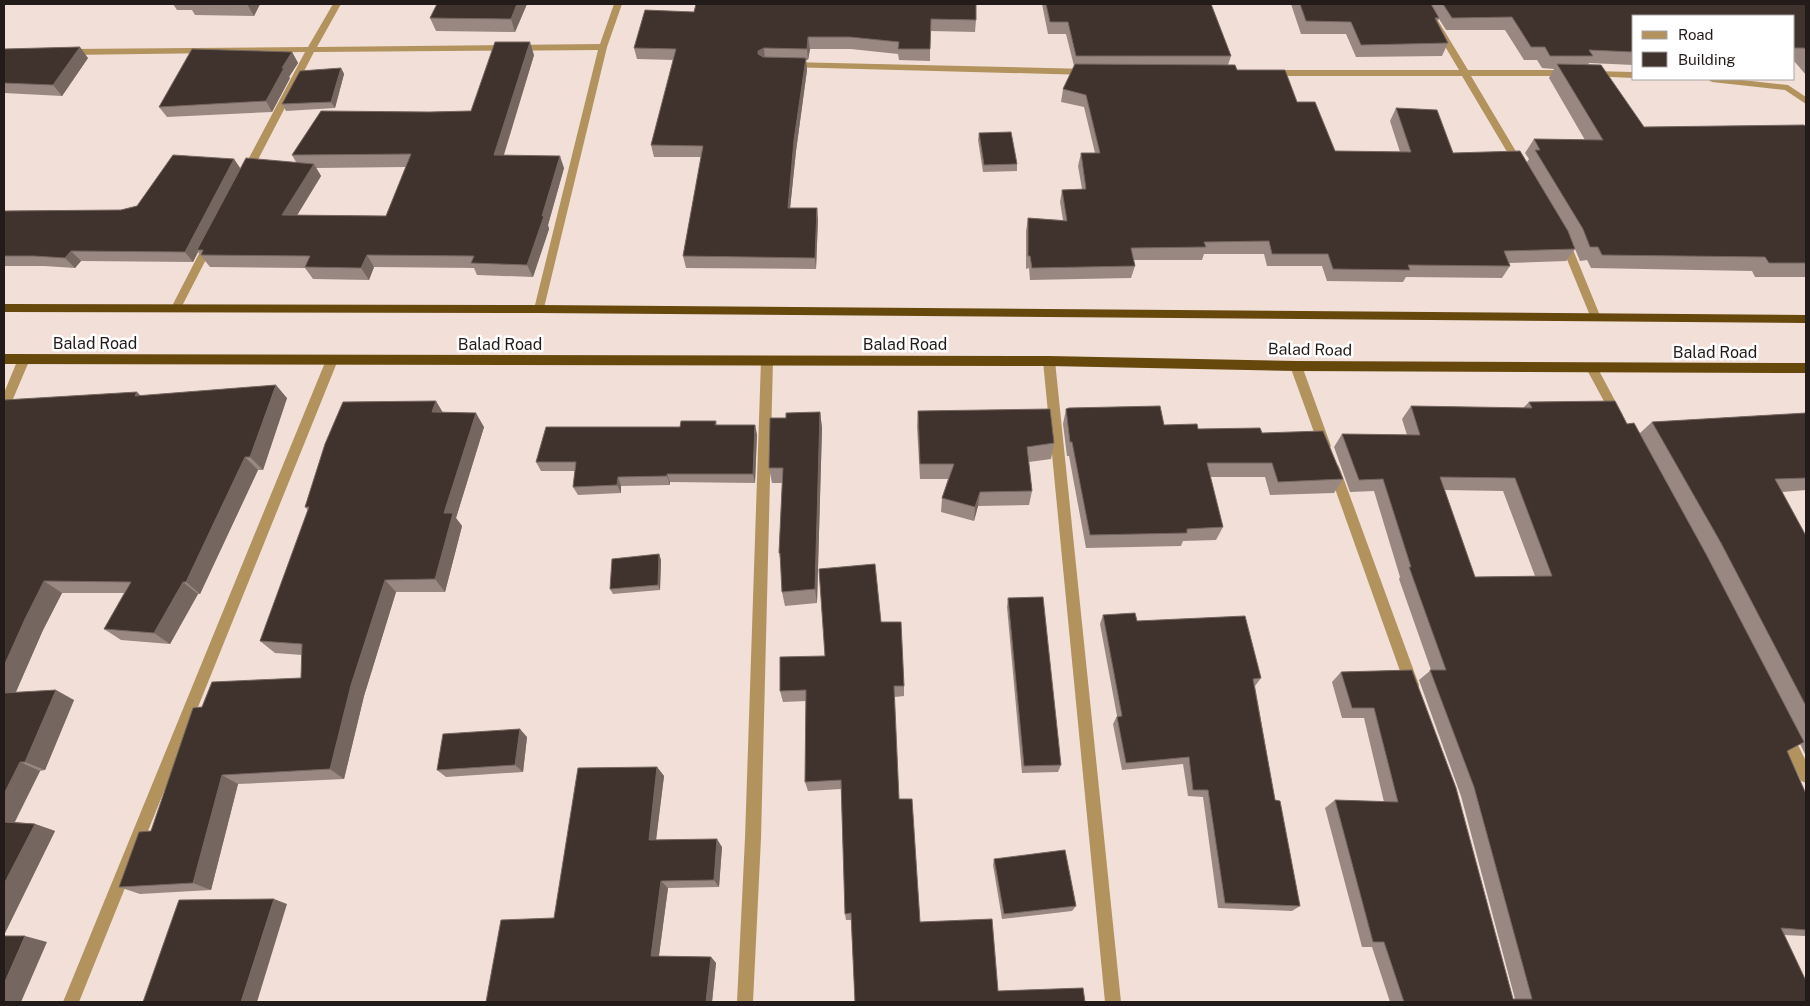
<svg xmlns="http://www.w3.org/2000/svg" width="1810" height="1006" font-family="'Public Sans',sans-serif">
<rect width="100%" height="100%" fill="#f2dfd8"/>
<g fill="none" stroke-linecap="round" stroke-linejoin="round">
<g fill="#b2925d" fill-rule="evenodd">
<polygon points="333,4 341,4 317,47 600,44 614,4 622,4 607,47 543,312 535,312 534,309 598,50 314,52 251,173 246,176 241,173 305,52 68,55 64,52 68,49 308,47"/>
<polygon points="1420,4 1428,4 1468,70 1569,70 1573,73 1569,76 1471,76 1524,165 1522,167 1516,167 1462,76 1269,76 1265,73 1269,70 1459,70"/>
<polygon points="789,62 1089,69 1093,72 1089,75 786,67 785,65"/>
<polygon points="1591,71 1634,72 1634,78 1588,76 1588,72"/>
<polygon points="1707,79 1733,79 1788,85 1806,97 1806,104 1785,90 1712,82"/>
<polygon points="1564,236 1569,240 1601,318 1600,321 1592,321 1591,318 1559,240"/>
<polygon points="210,238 215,242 181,308 176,312 172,311 171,308 205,242"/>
<polygon points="24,355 30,359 10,406 8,409 4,411 4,393 18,359"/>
<polygon points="332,356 338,360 79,1002 63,1002 326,360"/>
<polygon points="767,356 773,360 761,838 753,1002 737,1002 745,838 761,360"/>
<polygon points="1049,357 1055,361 1121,1002 1105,1002 1043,361"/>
<polygon points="1296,362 1302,366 1331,446 1329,449 1321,449 1319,446 1290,366"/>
<polygon points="1592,364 1596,365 1621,412 1623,415 1621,418 1613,418 1586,368"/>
<polygon points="1334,464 1338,465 1340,469 1419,685 1417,690 1412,692 1407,690 1405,685 1328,469 1330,465"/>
<polygon points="1785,727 1790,729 1806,761 1806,783 1801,781 1778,734 1780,729"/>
</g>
<g fill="#66480c" fill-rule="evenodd">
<polygon points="4,304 539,305 1806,315 1806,323 539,313 4,312"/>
<polygon points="4,354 1049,356 1296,361 1806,363 1806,373 1296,371 1049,366 4,364"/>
</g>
</g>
<g fill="#998882" fill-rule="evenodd">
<polygon points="151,4 260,4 254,16 195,15 192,10 177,10 173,4"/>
<polygon points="527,4 515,32 436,31 430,18"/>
<polygon points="1042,4 1211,4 1231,56 1228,65 1237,70 1297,102 1335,151 1400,152 1390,121 1396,108 1453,153 1527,162 1529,159 1525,153 1534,139 1585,140 1549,78 1554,69 1542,68 1537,60 1524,60 1505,30 1446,30 1439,19 1437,22 1448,43 1442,56 1356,57 1346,34 1301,34 1291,4 1806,4 1806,75 1794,61 1794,16 1634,16 1634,65 1589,63 1588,65 1644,127 1806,127 1806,277 1755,277 1752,271 1591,268 1587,260 1580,261 1575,249 1566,261 1509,263 1510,266 1502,278 1406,277 1403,282 1327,281 1322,266 1267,266 1264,254 1204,254 1202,260 1133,260 1135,266 1131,278 1030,280 1029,268 1026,269 1026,231 1028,218 1063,220 1060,202 1062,190 1082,189 1078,166 1081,153 1095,153 1084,107 1061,102 1063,89 1074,66 1066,34 1048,34"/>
<polygon points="694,12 976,20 975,32 930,31 930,61 899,60 898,54 851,49 810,49 808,60 806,60 807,70 796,151 790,208 818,219 816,269 686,268 683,256 701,157 654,157 651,145 674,60 637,59 634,48"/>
<polygon points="4,49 88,58 62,96 4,93"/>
<polygon points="292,52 298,63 289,77 290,78 272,112 167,117 159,107"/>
<path d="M534 55 503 155 564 168 548 225 549 229 533 277 477 275 474 268 374 267 369 280 313 279 305 268 210 267 198 252 193 262 81 261 75 268 44 266H4V211L121 210 137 206 234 159 241 169 296 162 292 155 430 112 471 111ZM406 167 386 216 297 215 321 176 316 168Z"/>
<polygon points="341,68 344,74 335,108 286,111 282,104"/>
<polygon points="979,133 1017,164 1017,171 983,172 978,140"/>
<polygon points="141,396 287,398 263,470 258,470 200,594 198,594 170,644 121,640 104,629 124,593 62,593 43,630 16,692 74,700 45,770 40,771 15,822 35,824 55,831 4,935 4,400"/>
<path d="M1529 402 1627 424 1640 433 1652 422 1806 413V490L1782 492 1806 536V756L1800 744 1787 751 1806 794V936L1784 935 1806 1002H1390L1372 947H1362L1325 808 1335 800 1384 802 1364 718H1342L1332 682 1341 672 1412 670 1513 999H1515L1461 796 1419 680 1431 670 1399 579 1400 577 1374 491 1350 492 1334 447 1342 434 1407 435 1402 419 1411 406 1523 408ZM1444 490 1503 491 1535 576 1475 577Z"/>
<polygon points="1066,409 1164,425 1198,429 1262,433 1343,479 1334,493 1270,495 1265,477 1210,477 1223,527 1216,540 1183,541 1181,546 1086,548 1069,456 1067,456 1063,424"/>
<polygon points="918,411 1054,443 1051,459 1029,462 1032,491 1029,505 978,506 974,521 941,512 942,498 948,479 920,479 917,426"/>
<polygon points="443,412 484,427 456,518 462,526 445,592 396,592 364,696 344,779 238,784 211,890 140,894 119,887 151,831 202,707 301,678 302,655 275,653 260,641 308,510 305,507"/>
<polygon points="820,412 822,428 817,603 785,606 782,592 781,563 779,553 782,483 772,483 769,468 786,418"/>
<polygon points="716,421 717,425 757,434 755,483 670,482 670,485 621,486 621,493 578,495 573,487 575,471 541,471 536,462 680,427"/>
<polygon points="659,554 661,560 660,590 613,594 610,589"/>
<polygon points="1008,598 1061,765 1058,772 1022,773 1007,607"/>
<polygon points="1103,615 1137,621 1261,678 1255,686 1275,800 1300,906 1292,911 1218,908 1203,797 1188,796 1183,764 1122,770 1113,724 1117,716 1100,624"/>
<polygon points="881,622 904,686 904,696 895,697 855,1002 851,920 846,920 845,914 841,789 808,791 805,782 806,701 783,702 780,691 825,656"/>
<polygon points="527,737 523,772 446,777 437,770"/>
<polygon points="657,767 664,776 656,840 722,847 719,887 668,888 659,956 711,957 716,963 712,1002 486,1002 554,918"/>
<polygon points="994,859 1076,906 1072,911 1002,919 993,865"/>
</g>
<g fill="#756660">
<polygon points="247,4 260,4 254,16"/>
<polygon points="517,4 527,4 515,32 511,19"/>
<polygon points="808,37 810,49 808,60 807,49"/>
<polygon points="530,42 534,55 500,168 494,155"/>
<polygon points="80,47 88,58 62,96 53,85"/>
<polygon points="764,48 765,59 758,54 758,51"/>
<polygon points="292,52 298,63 289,77 290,78 272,112 266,101 282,68"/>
<polygon points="806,58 807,70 796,151 789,219 788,208 794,140"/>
<polygon points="341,68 344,74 335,108 331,102"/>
<polygon points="560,156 564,168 548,225 549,229 533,277 527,265"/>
<polygon points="234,159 241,170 197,250 198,252 193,262 185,252"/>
<polygon points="314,164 321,176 290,227 282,215"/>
<polygon points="817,208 818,219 816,269 815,258"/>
<polygon points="71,251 81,261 75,268 65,258"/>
<polygon points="367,255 374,267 369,280 361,268"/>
<polygon points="276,385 287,398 263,470 250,457"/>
<polygon points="137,392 151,406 135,396"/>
<polygon points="436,401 445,416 432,412"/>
<polygon points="820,412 822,428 817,603 815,589"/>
<polygon points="476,413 484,427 456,518 462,526 445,592 435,579 444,513"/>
<polygon points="755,425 757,434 755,483 753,474"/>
<polygon points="245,457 258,470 200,594 186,582"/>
<polygon points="667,474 670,482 670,485 667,476"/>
<polygon points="618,477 621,486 621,493 617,485"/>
<polygon points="980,492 978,506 974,521 975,507"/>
<polygon points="659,554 661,560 660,590 658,585"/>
<polygon points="385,580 396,592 364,696 344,779 330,769 351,685"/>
<polygon points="44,581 62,593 43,630 11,703 4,700 4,666 25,619"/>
<polygon points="183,582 198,594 170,644 154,633"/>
<polygon points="56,690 74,700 45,770 25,762"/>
<polygon points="520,729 527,737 523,772 515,765"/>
<polygon points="20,762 40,771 11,829 4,826 4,794"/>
<polygon points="657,767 664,776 655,848 649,840"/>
<polygon points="222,775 238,784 211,890 193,883"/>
<polygon points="35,824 55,831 4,935 4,884"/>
<polygon points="717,839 722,847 719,887 714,880"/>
<polygon points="661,881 668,888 658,962 651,956"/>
<polygon points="274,899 287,904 257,1002 241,1002"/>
<polygon points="25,936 47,942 21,1002 4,1002 4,984"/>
<polygon points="711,957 716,963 712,1002 706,1002"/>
</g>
<g fill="#40322c" stroke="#756660" fill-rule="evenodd">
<polygon points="437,4 517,4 511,19 430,18"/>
<polygon points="696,4 976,4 976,20 931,19 930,49 898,49 899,42 850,37 808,37 807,49 764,48 758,51 758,54 763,57 806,58 794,140 788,208 817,208 815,258 683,256 703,146 651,145 676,49 634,48 645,10 694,12"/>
<polygon points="1046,4 1211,4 1231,56 1076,56 1068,22 1050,22"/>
<polygon points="1300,4 1431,4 1439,18 1435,18 1448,43 1361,45 1351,22 1306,21"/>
<polygon points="1443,4 1806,4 1806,50 1804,48 1794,48 1794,16 1634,16 1634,52 1589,50 1593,56 1550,56 1545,47 1531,47 1512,17 1452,18"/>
<polygon points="495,42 530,42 494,155 560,156 542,216 544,216 527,265 471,263 474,256 367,255 361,268 305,267 310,256 201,255 203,250 197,250 246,158 314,164 282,215 386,216 411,154 292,155 321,111 430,112 471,111"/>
<polygon points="80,47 53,85 4,83 4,49"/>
<polygon points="192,49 292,52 282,68 284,68 266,101 159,107"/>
<polygon points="1075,64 1235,65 1237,70 1285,70 1297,102 1315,102 1335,151 1411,152 1396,108 1437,110 1453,153 1520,151 1568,231 1575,249 1504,251 1510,266 1408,265 1410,270 1333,269 1328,254 1272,254 1269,241 1204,242 1206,247 1131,248 1135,266 1032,268 1030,256 1028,256 1028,218 1067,221 1062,190 1086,189 1081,153 1100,153 1086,95 1063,89"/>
<polygon points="1557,64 1601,65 1644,127 1804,125 1806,127 1806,263 1769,263 1765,257 1602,255 1598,247 1590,247 1583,229 1535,150 1540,150 1534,139 1603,140"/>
<polygon points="341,68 331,102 282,104 300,71"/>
<polygon points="1011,132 1017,164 984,165 979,133"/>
<polygon points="173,155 234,159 185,252 71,251 65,258 34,256 4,256 4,211 121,210 137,206"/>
<polygon points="276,385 250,457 245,457 186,582 183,582 154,633 104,629 131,582 44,581 25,619 4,666 4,400 137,392 135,396"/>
<polygon points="436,401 432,412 476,413 444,513 453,513 435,579 385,580 351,685 330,769 222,775 193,883 119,887 139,832 151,831 193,708 202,707 212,682 301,678 302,644 260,641 309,507 305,507 325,444 343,402"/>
<path d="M1615 401 1627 424 1634 423 1706 554 1804 742 1787 751 1806 794V930L1781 928 1806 981V1002H1404L1384 942H1373L1335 800 1398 802 1374 708H1352L1341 672 1412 670 1456 788 1513 999H1532L1474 787 1430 670H1446L1409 567H1411L1383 479 1359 480 1342 434 1420 435 1411 406 1532 408 1529 402ZM1440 477 1515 478 1552 576 1475 577Z"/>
<polygon points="1160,406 1164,425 1197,424 1198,429 1260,428 1262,433 1323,431 1343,479 1278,482 1272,463 1207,463 1223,527 1187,529 1187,533 1090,535 1072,442 1070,442 1066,409 1069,408"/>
<polygon points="1050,409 1054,443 1027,447 1032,491 980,492 975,507 942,498 954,464 920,464 918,411"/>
<polygon points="820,412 815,589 782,592 780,553 779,553 783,468 769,468 770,418 786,418 786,413"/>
<polygon points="1806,413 1806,478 1775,479 1806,536 1806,706 1721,543 1652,422"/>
<polygon points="681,421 716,421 715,425 755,425 753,474 667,474 667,476 618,477 617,485 573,487 576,462 536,462 546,427 680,427"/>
<polygon points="659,554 658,585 610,589 612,559"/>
<polygon points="875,564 881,622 901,622 904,686 894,686 899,799 912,799 920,922 992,919 998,991 1083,988 1085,1002 855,1002 851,913 845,914 841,780 805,782 806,690 780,691 780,657 825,656 819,569"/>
<polygon points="1043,597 1061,765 1024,766 1008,598"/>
<polygon points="1135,613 1137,621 1245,616 1261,678 1253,679 1275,800 1280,801 1300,906 1225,903 1208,790 1193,790 1189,757 1126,763 1117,717 1122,716 1103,615"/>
<polygon points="56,690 25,762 20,762 4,794 4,693"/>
<polygon points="520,729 515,765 437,770 443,734"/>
<polygon points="657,767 649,840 717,839 714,880 661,881 651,956 711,957 706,1002 486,1002 501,920 554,918 578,768"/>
<polygon points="4,822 35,824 4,884"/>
<polygon points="1065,850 1076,906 1004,914 994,859"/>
<polygon points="274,899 241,1002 143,1002 179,900"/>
<polygon points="4,936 25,936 4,984"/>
</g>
<g text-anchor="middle" stroke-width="5" stroke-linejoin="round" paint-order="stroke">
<g font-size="16" fill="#221b19" stroke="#fff">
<text x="95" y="349">Balad Road</text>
<text x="500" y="350">Balad Road</text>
<text x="905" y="350">Balad Road</text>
<text transform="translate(1310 349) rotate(1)" y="6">Balad Road</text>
<text x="1715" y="358">Balad Road</text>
</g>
</g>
<rect width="1810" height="1006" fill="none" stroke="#221b19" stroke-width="10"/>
<rect x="1632" y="15" width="162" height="65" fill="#ffffff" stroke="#a7a4a3"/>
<rect x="1642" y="31" width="25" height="8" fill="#b2925d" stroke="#a7a4a3"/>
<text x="1678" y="40" font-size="15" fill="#221b19">Road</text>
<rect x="1642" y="52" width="25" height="15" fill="#40322c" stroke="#a7a4a3"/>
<text x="1678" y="65" font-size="15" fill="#221b19">Building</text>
</svg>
